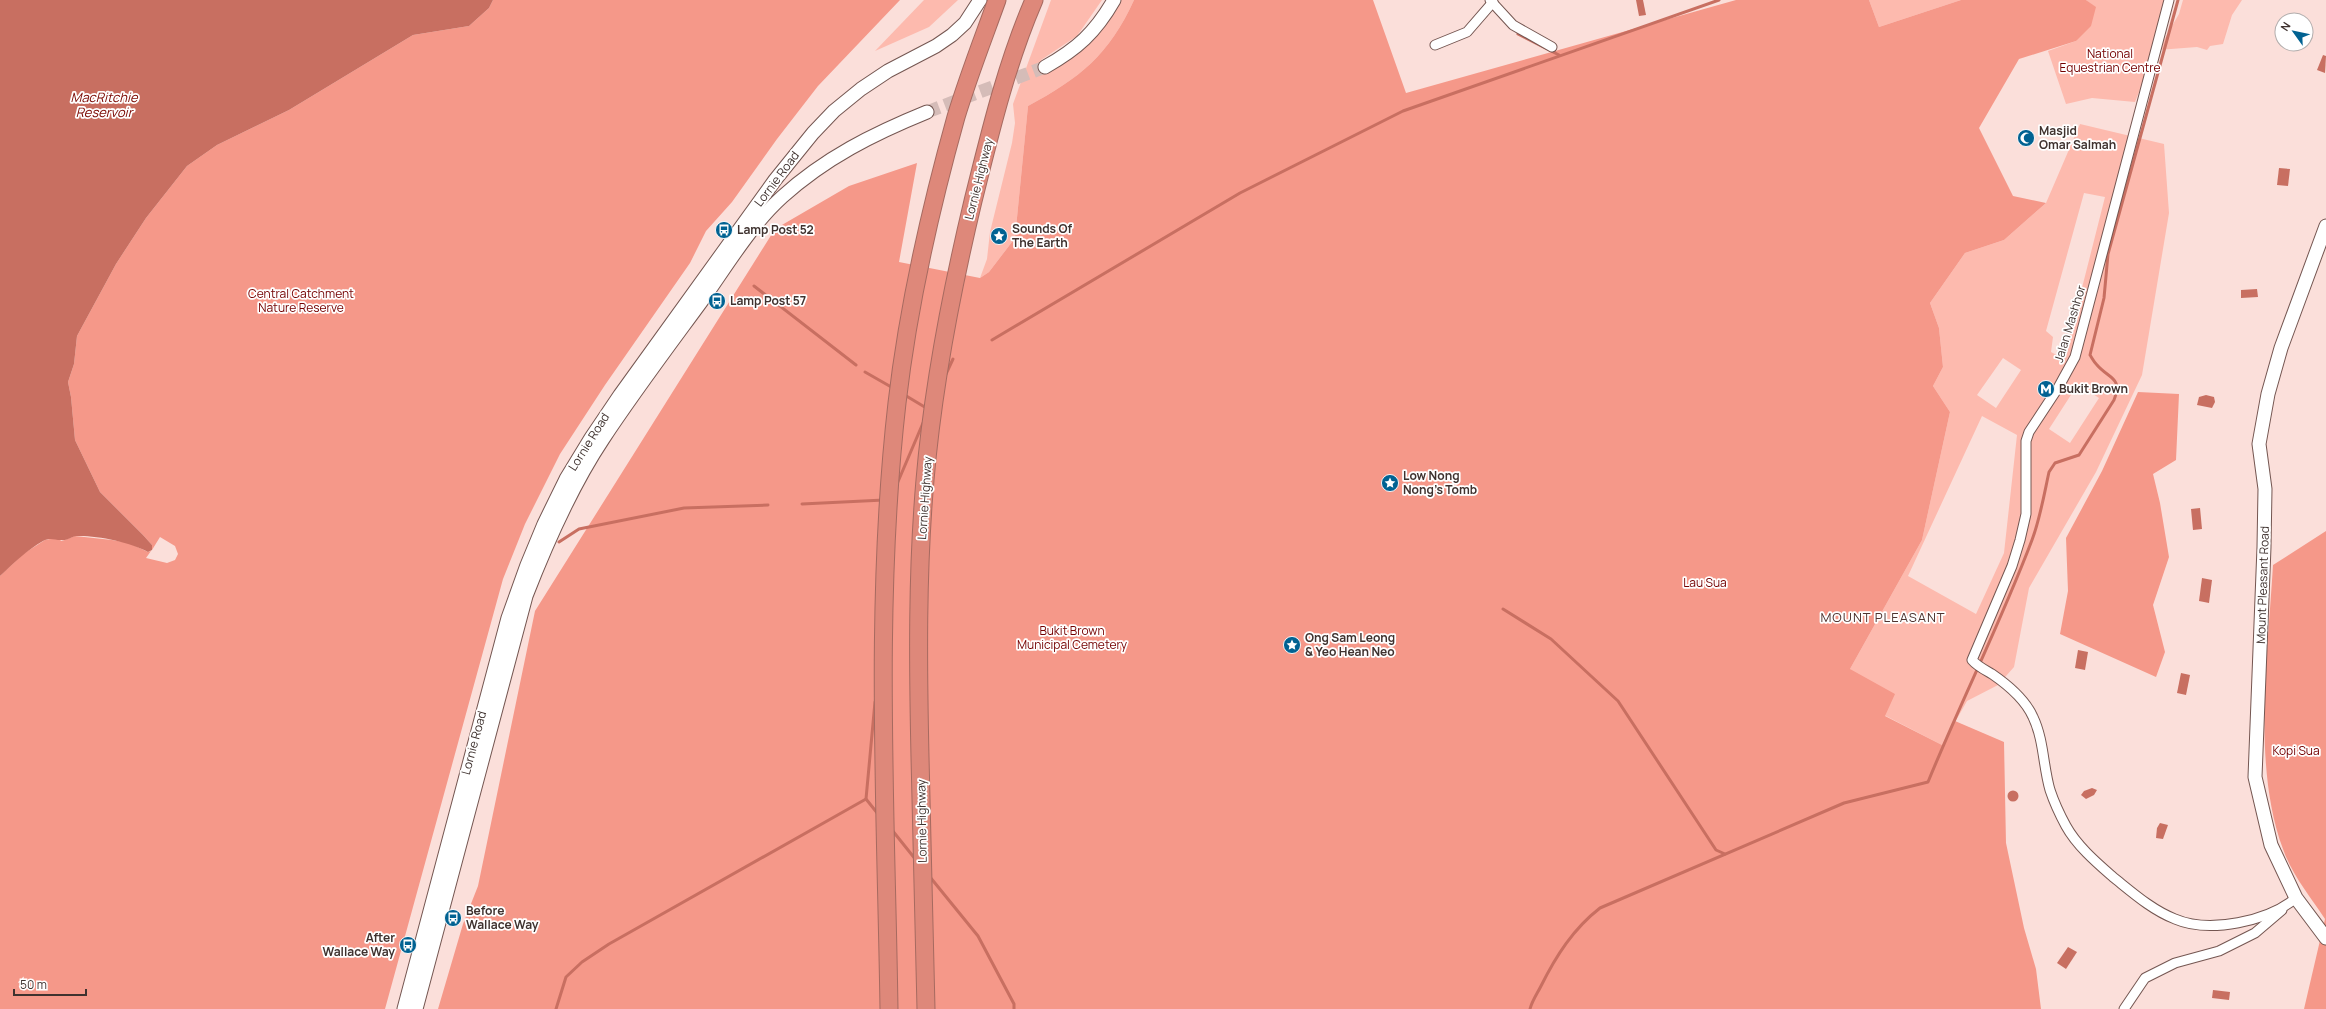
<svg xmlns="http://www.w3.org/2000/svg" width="2326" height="1009" font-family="Manrope,sans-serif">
<rect width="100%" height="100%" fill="#fbdfda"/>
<g fill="#fdbaae" fill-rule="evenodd">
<polygon points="924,0 958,0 929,27 875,51"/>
<path d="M1051 0H1102L1077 36 1041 60 1046 73C1085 52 1097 37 1120 0H1134C1109 55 1080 78 1028 106L1015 238 989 272 980 278 987 259 990 232 1012 143 1015 123 1013 104Z"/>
<polygon points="1869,0 1961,0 1879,27"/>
<polygon points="2086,0 2168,0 2153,57 2135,102 2092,98 2066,104 2048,51 2076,41 2095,7"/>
<polygon points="2183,0 2242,0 2232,15 2223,44 2210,46 2207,50 2197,47 2158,50 2179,14"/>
<path d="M2080 124 2164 144 2169 213 2142 375 2096 472 2029 588 2014 667 1998 685 1967 701 1942 745 1884 715 1850 669 1922 540 1950 412 1933 386 1943 367 1939 328 1930 303 1965 253 2004 240 2046 203ZM2084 193 2105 197 2064 359 2051 352 2053 337 2046 331ZM2003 358 2021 370 1996 408 1977 395ZM2078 384 2099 398 2070 443 2049 429ZM1982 416 2017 435 2004 553 1976 614 1908 576Z"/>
</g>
<g fill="#f59889">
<polygon points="493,0 900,0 818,86 777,139 732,202 706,231 690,263 605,385 560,454 525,524 503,579 385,1009 0,1009 0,576 23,554 45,540 55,538 62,541 75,536 112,540 129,543 148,552 151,551 146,558 167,563 175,560 178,554 175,546 160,537 152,550 152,545 143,535 100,492 75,440 71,397 68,382 74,364 77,336 116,264 146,218 187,166 217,145 289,110 413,35 469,26 489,8"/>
<path d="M1134 0H1373L1406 93 1736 0H1869L1879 27 1961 0H2086L2096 7 2091 26 2076 41 2019 59 1979 128 2013 196 2046 203 2004 240 1965 253 1930 303 1939 328 1943 367 1933 386 1950 412 1922 540 1850 669 1895 694 1885 716 1942 745 1955 721 2004 742 2006 843 2024 928 2036 969 2041 1009H438L463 924 478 886 535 611 775 229 849 186 917 163 899 262 980 278 989 272 1015 238 1028 106C1080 78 1109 55 1134 0Z"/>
<polygon points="2138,392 2179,394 2176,460 2153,474 2160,503 2169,557 2153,605 2165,652 2156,677 2060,634 2068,591 2066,538 2102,471"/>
<path d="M2326 531V1009H2304L2325 919C2310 896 2292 875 2283 849 2252 766 2268 653 2273 565Z"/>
</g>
<g fill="#c86f61">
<path d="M0 0H493L489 8 469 26 413 35 289 110 217 145 187 166 146 218 116 264 77 336 74 364 68 382 71 397 75 440 100 492 143 535 152 545V550L148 552C131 542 95 535 76 536 71 537 66 541 61 540 54 540 50 537 43 541 27 550 14 563 0 576Z"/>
<polygon points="1636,0 1643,0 1646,15 1639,16"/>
<polygon points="2323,55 2326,56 2325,73 2317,70"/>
<polygon points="2279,168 2290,169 2288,186 2277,185"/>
<polygon points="2257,289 2258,297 2241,298 2241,290"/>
<polygon points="2206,395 2214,397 2215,402 2212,408 2197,405 2199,397"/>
<polygon points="2200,508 2202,529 2193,530 2191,509"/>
<polygon points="2202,578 2212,580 2209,603 2199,601"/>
<polygon points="2078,650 2088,652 2085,670 2075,668"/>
<polygon points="2181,673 2190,675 2186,695 2177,693"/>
<polygon points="2092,788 2097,790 2094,795 2086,799 2081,795 2084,791"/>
<circle cx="2013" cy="796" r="5.5"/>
<polygon points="2160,823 2168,825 2163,839 2156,838 2157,828"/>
<polygon points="2068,947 2077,952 2066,969 2057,963"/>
<polygon points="2213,990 2230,992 2229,1000 2212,998"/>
</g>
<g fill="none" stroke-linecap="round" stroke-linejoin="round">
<g stroke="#c86f61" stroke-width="3">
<polyline points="1518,34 1559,55"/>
<polyline points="754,286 856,365"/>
<polyline points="992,340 1240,193 1403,111 1719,0"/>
<polyline points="865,372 893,388"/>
<polyline points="946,374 953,359"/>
<polyline points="903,394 928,409"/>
<polyline points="897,484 923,423"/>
<polyline points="802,504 884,500"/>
<polyline points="559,542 579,529 684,508 768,505"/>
<polyline points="1503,609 1551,639 1618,701 1716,850 1725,854"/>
<polyline points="875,702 866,799 878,814"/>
<polyline points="892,830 916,860"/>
<polyline points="930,877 978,936 1014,1004 1014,1009"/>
<polyline points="556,1009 566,977 582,962 609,944 866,799"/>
<path d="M1530 1009C1532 1001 1537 994 1541 986 1556 956 1573 929 1600 908L1844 803 1928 782C1961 701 2001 622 2032 540 2040 519 2044 495 2049 472L2055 463 2079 455 2114 400C2123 377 2109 379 2097 365 2094 362 2092 358 2090 355L2104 298 2108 254 2178 0"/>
</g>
<polyline stroke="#d5bcb8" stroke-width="13" stroke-dasharray="13 6" stroke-linecap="butt" points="927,112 1045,67"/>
<g stroke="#745651" stroke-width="11">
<g id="street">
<polyline points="1490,0 1513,25 1552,47"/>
<path d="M2169 0 2075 357 2058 388 2029 432 2026 441V514L2020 540 2012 566 1972 660C1977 666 1985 670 1992 674 2008 685 2025 699 2033 717 2044 740 2043 766 2050 790 2054 802 2060 815 2066 826 2077 846 2097 863 2113 877 2133 893 2152 910 2175 919 2210 934 2268 921 2296 898"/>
<polyline points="1435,45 1467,32 1493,2"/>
<polyline points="2124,1009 2145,978 2175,963 2219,951 2255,933 2282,910"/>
</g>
</g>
<g stroke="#745651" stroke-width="15">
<g id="secondary">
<path d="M1045 67C1077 49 1095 33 1114 0"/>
<polyline points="2326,226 2281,348 2268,394 2259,444 2265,489 2264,547 2255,777 2271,845 2296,898 2326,938"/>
<polyline points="404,1009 508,618 527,565 544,524 566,479 591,438 620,395 775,180 813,133 834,111 861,89 888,71 936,46 952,35 965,23 980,0"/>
<path d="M416 1009 526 596C547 542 571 487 603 439 634 392 668 347 701 302 726 267 750 226 782 197 825 158 873 134 927 112"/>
</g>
</g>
<g stroke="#a66a60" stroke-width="19">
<g id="highway">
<path d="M889 1009C886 808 874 604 897 403 908 307 930 210 956 117 968 77 983 39 997 0"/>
<path d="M926 1009C924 925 922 841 920 757 918 665 917 572 925 480 933 385 951 293 973 201 990 133 1006 65 1034 0"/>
</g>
</g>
<use href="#street" stroke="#fff" stroke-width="9"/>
<use href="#secondary" stroke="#fff" stroke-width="13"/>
<use href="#highway" stroke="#de887a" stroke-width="17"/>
</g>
<defs>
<g id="mosque-disc" transform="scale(0.9)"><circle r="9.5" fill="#016292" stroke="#fff"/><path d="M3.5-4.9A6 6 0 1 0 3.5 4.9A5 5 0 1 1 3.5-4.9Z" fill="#fff"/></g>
<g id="bus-disc" transform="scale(0.9)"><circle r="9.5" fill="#016292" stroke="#fff"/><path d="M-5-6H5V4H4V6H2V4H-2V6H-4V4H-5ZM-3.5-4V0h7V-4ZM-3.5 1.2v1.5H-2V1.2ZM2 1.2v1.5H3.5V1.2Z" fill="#fff"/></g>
<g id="sight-disc" transform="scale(0.9)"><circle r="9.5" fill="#016292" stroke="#fff"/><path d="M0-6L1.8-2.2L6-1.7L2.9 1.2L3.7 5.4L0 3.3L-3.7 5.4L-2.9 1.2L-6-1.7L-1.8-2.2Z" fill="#fff"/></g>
<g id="metro-disc" transform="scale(0.9)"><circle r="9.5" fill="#016292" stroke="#fff"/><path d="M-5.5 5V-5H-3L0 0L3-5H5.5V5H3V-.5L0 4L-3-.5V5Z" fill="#fff"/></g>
</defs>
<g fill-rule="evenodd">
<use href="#mosque-disc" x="2026" y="138"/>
<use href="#bus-disc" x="724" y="230"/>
<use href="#sight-disc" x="999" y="236"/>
<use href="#bus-disc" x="717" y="301"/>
<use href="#metro-disc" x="2046" y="389"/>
<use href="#sight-disc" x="1390" y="483"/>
<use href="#sight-disc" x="1292" y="645"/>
<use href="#bus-disc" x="453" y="918"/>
<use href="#bus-disc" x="408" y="945"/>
</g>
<g text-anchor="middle" stroke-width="3.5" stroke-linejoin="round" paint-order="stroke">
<g font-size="12" fill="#740000" stroke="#fff">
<text x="2110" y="58">National<tspan x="2110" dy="14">Equestrian Centre</tspan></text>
<text x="301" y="298">Central Catchment<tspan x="301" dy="14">Nature Reserve</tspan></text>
<text x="1705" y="587">Lau Sua</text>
<text x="1072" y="635">Bukit Brown<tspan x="1072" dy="14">Municipal Cemetery</tspan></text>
<text x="2296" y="755">Kopi Sua</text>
</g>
<g font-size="12" font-weight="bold" fill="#3f322f" stroke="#fff" text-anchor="start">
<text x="2039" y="135">Masjid<tspan x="2039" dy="14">Omar Salmah</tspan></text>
<text x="1012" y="233">Sounds Of<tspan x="1012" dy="14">The Earth</tspan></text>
<text x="737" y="234">Lamp Post 52</text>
<text x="730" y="305">Lamp Post 57</text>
<text x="2059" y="393">Bukit Brown</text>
<text x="1403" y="480">Low Nong<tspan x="1403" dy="14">Nong's Tomb</tspan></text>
<text x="1305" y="642">Ong Sam Leong<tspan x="1305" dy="14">&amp; Yeo Hean Neo</tspan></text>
<text x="466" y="915">Before<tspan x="466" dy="14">Wallace Way</tspan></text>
<text x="395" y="942" text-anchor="end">After<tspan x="395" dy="14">Wallace Way</tspan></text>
</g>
<g font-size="12" fill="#3f322f" stroke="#fff">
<text transform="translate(777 179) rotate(-53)" y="4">Lornie Road</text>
<text transform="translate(979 179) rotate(-76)" y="4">Lornie Highway</text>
<text transform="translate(2070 324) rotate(-73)" y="4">Jalan Mashhor</text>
<text transform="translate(589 442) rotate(-58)" y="4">Lornie Road</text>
<text transform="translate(925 498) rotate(-86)" y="4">Lornie Highway</text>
<text transform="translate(2263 585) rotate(-88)" y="4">Mount Pleasant Road</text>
<text transform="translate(474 743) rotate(-75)" y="4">Lornie Road</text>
<text transform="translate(922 821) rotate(-91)" y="4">Lornie Highway</text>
</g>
<g font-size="13" font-style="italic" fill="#7a0701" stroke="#fff">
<text x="104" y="102">MacRitchie<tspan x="104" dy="15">Reservoir</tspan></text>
</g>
<g font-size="13" letter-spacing="1" fill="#4f3430" stroke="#fff">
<text x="1883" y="622">MOUNT PLEASANT</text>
</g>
</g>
<g transform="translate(2294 32) rotate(303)"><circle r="19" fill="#ffffff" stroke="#b2adac"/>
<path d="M0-3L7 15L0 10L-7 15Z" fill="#016292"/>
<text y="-6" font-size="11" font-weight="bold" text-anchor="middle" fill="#3f322f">N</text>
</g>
<path d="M14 989v6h72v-6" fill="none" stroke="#3f322f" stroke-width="2"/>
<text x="20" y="989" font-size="12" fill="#3f322f" stroke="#ffffff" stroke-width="3" paint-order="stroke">50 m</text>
</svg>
